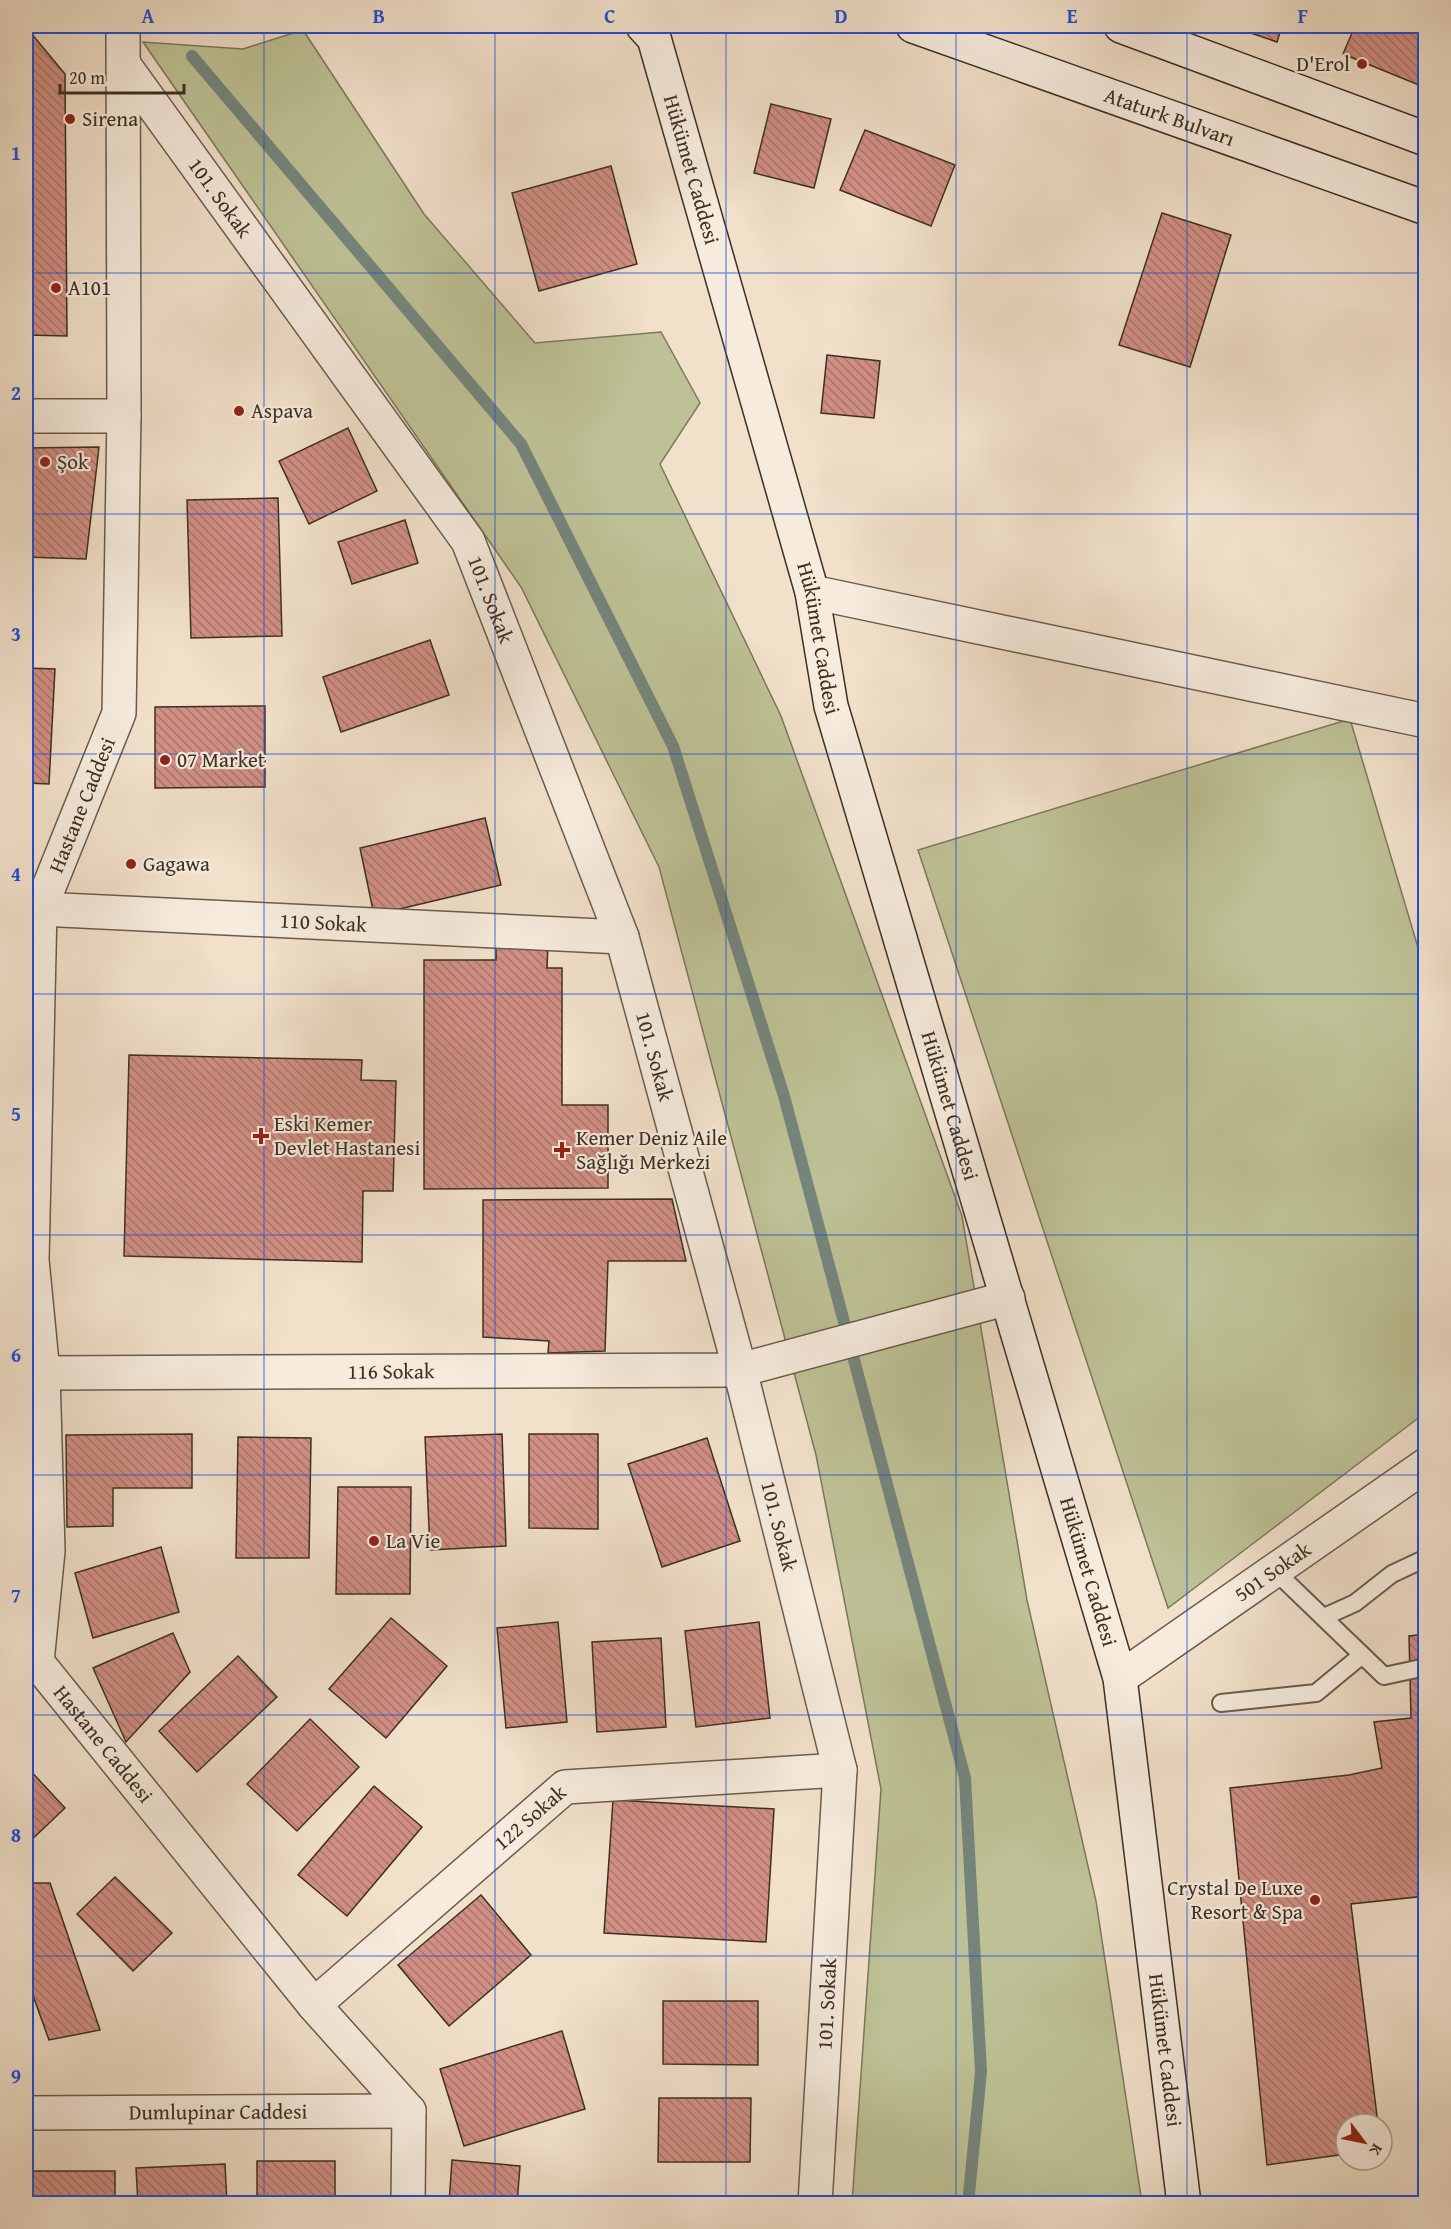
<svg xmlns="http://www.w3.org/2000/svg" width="1451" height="2229" font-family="'Gentium Book Plus',serif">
<defs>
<pattern id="building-back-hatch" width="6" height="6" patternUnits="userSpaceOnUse" patternTransform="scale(1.5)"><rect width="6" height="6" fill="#d18f84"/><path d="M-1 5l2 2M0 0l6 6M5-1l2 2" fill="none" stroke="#ab756c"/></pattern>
</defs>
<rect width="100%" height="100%" fill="#f1e0ca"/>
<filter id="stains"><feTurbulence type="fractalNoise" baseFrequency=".00333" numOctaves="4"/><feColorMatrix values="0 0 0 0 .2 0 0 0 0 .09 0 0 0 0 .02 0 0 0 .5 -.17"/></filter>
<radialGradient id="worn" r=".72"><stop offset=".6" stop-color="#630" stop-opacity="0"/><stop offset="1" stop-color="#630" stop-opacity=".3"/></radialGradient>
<g fill="#bdc195" stroke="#7c785c" stroke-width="1.5">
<polygon points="303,30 424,214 535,343 661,332 700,403 660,464 781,716 962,1216 1027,1600 1096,1901 1142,2203 852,2203 881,1789 816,1455 659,867 521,587 143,42 243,49"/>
<polygon points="1350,719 1425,971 1425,1413 1168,1608 918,850"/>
</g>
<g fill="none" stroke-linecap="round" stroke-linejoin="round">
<polyline stroke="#75857c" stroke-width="12" points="192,56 521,444 673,746 784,1096 965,1778 981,2072 968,2204"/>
</g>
<g fill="url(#building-back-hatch)" stroke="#3c3022" stroke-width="1.5">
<polygon points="1230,26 1282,26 1277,42"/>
<polygon points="1355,26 1426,26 1426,88 1343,54"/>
<polygon points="26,27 65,74 67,336 26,335"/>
<polygon points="771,104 831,119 814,188 754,173"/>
<polygon points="865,130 955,165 931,226 840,190"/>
<polygon points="611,166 637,264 539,291 512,193"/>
<polygon points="1162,213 1231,235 1190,367 1119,345"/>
<polygon points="827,355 880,361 874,418 821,413"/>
<polygon points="348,428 377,491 309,524 279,461"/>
<polygon points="99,447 86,559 26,557 26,448"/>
<polygon points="278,498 282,636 191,638 187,500"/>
<polygon points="405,520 418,563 352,584 338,542"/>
<polygon points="430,640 449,695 341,732 323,677"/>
<polygon points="26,668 55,669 49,784 26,783"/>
<polygon points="265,706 265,787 155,788 155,707"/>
<polygon points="485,818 501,885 374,915 360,848"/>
<polygon points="548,944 547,968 562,968 562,1105 608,1105 608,1188 424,1189 424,960 496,960 496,945"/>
<polygon points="129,1055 362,1060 361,1080 396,1081 393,1191 363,1191 362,1262 124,1256"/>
<polygon points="672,1199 686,1261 608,1261 605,1351 548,1353 549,1341 483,1337 483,1200"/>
<polygon points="192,1434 192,1488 113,1488 113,1526 67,1527 66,1435"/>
<polygon points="502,1434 506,1546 430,1550 425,1437"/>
<polygon points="529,1434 598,1434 598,1529 529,1528"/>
<polygon points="238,1437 311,1438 309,1558 236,1558"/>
<polygon points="707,1438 740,1541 662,1567 628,1464"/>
<polygon points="338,1487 411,1487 410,1594 336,1594"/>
<polygon points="161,1547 179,1612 93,1638 75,1573"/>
<polygon points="391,1618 447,1666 386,1738 329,1689"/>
<polygon points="558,1622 567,1722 506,1728 497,1628"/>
<polygon points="759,1622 770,1718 696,1727 685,1631"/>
<polygon points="173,1633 190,1672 126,1742 93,1668"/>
<polygon points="1426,1634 1426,1896 1351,1904 1378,2124 1346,2124 1346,2154 1267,2165 1230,1788 1349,1775 1382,1768 1374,1722 1411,1718 1409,1636"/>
<polygon points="661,1638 666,1727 597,1732 592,1642"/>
<polygon points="238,1656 277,1697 197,1772 159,1731"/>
<polygon points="310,1719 359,1767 297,1831 247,1784"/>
<polygon points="26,1766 65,1808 26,1845"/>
<polygon points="374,1786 422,1827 347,1916 298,1875"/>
<polygon points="613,1800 774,1809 766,1942 604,1933"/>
<polygon points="115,1877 172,1933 133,1971 77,1914"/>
<polygon points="26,1883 50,1883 100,2030 49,2040 26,1976"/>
<polygon points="481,1895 531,1955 449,2026 398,1965"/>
<polygon points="663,2001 758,2001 758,2065 663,2064"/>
<polygon points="562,2031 585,2109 464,2146 440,2069"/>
<polygon points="659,2098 751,2098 750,2162 658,2162"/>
<polygon points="452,2160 520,2166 517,2204 449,2204"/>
<rect x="257" y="2161" width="78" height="43"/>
<polygon points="225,2164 227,2204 138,2204 136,2168"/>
<rect x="26" y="2171" width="89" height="33"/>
</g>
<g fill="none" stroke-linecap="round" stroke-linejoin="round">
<g stroke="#695c4c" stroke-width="20">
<g id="lane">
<polyline points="1274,1570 1384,1676 1426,1667"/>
<polyline points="1324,1617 1355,1603 1392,1574 1426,1558"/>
<polyline points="1221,1703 1316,1693 1362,1655"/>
</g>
</g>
<g stroke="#695c4c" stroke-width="36">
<g id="street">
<path id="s1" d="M123 26 124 416 119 713 40 909 32 1260 43 1373 48 1551 37 1662 314 2005 409 2111 408 2204"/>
<path id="s2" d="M124 65 468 541 622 937 740 1370 840 1770 815 2204"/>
<polyline points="26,416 124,416"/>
<polyline points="812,592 1426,721"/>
<path id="s3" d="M26 905 40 909 622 937"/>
<path id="s4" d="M43 1373 740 1370 1008 1298"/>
<path id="s5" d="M1120 1678 1426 1465"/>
<path id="s6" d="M314 2005 565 1787 840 1770"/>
<path id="s7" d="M26 2113 409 2111"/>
</g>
</g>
<g stroke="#3c3022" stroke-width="36">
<g id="secondary">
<path id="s8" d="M643 26 654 38 812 592 831 706 1120 1678 1184 2204"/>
<path id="s9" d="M913 26 1426 208"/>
<polyline points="1121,26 1426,139"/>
</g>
</g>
<use href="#lane" stroke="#f6ebdd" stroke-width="16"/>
<use href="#street" stroke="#f6ebdd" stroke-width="33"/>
<use href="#secondary" stroke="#f6ebdd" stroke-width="33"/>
</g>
<path fill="none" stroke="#1d4ed8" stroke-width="1.5" stroke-opacity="0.55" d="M264 26V2204M495 26V2204M726 26V2204M956 26V2204M1187 26V2204M26 273H1426M26 514H1426M26 754H1426M26 994H1426M26 1235H1426M26 1475H1426M26 1715H1426M26 1956H1426"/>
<g fill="#8f2418" stroke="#f6ebdd" stroke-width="2">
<circle cx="1362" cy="64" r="6"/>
<circle cx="70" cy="119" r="6"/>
<circle cx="56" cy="288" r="6"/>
<circle cx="239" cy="411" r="6"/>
<circle cx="45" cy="462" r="6"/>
<circle cx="165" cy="760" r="6"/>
<circle cx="131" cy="864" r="6"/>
<path d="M258 1127h6v6h6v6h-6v6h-6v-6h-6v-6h6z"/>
<path d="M559 1141h6v6h6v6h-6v6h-6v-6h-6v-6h6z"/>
<circle cx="374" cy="1541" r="6"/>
<circle cx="1315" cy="1900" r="6"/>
</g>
<g text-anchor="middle" stroke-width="4.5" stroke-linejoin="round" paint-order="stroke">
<g font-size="21" fill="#3c3022" stroke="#f6ebdd" text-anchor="start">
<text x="1350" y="71" text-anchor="end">D'Erol</text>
<text x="82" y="126">Sirena</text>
<text x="68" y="295">A101</text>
<text x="251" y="418">Aspava</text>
<text x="57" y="469">Şok</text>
<text x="177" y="767">07 Market</text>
<text x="143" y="871">Gagawa</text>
<text x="274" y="1131">Eski Kemer<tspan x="274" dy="24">Devlet Hastanesi</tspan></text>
<text x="576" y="1145">Kemer Deniz Aile<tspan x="576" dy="24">Sağlığı Merkezi</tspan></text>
<text x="386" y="1548">La Vie</text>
<text x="1303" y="1895" text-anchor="end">Crystal De Luxe<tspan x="1303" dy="24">Resort &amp; Spa</tspan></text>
</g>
<g font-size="21" fill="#3c3022" stroke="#f6ebdd">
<text dy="7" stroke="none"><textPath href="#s9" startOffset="272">Ataturk Bulvarı</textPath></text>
<text dy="7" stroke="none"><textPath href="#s8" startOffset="153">Hükümet Caddesi</textPath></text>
<text dy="7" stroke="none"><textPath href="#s2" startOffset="164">101. Sokak</textPath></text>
<text dy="7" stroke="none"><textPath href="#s2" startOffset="650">101. Sokak</textPath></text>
<text dy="7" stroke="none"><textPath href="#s8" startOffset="639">Hükümet Caddesi</textPath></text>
<text transform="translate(82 805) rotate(-68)" y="7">Hastane Caddesi</text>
<text dy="7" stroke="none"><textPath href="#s3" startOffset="298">110 Sokak</textPath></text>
<text dy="7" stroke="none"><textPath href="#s2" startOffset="1136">101. Sokak</textPath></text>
<text dy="7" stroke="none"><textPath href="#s8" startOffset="1125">Hükümet Caddesi</textPath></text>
<text dy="7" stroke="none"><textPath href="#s4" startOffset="348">116 Sokak</textPath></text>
<text dy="7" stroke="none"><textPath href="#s2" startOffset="1622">101. Sokak</textPath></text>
<text dy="7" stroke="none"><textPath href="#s5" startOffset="186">501 Sokak</textPath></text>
<text dy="7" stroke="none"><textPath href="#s8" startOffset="1611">Hükümet Caddesi</textPath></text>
<text dy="7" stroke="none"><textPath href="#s1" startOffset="1758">Hastane Caddesi</textPath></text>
<text dy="7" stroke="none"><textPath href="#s6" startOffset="286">122 Sokak</textPath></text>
<text transform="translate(827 2004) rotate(-87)" y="7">101. Sokak</text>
<text dy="7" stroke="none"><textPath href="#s8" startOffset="2097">Hükümet Caddesi</textPath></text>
<text dy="7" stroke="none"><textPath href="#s7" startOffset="192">Dumlupinar Caddesi</textPath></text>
</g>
</g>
<rect width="1451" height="2229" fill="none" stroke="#f1e0ca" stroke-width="66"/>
<g transform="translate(1364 2142) rotate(122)"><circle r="28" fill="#f6ebdd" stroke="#aca092" stroke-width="1.5"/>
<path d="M0-4.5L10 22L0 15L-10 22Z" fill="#8f2418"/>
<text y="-9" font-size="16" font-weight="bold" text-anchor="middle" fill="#3c3022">K</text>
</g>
<path d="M60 84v9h124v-9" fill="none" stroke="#3c3022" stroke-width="3"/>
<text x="69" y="84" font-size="18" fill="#3c3022" stroke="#f6ebdd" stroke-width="4.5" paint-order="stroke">20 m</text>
<rect x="33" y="33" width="1385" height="2163" fill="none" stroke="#1d4ed8" stroke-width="2"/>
<g font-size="20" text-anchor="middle" font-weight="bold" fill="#1d4ed8">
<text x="148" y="23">A</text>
<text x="379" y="23">B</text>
<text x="610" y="23">C</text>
<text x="841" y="23">D</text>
<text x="1072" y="23">E</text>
<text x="1303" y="23">F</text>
<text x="16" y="160">1</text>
<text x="16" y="400">2</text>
<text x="16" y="641">3</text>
<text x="16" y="881">4</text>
<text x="16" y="1121">5</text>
<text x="16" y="1362">6</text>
<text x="16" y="1602">7</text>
<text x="16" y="1842">8</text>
<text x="16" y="2083">9</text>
</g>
<rect width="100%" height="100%" filter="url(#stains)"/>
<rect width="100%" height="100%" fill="url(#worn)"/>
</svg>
